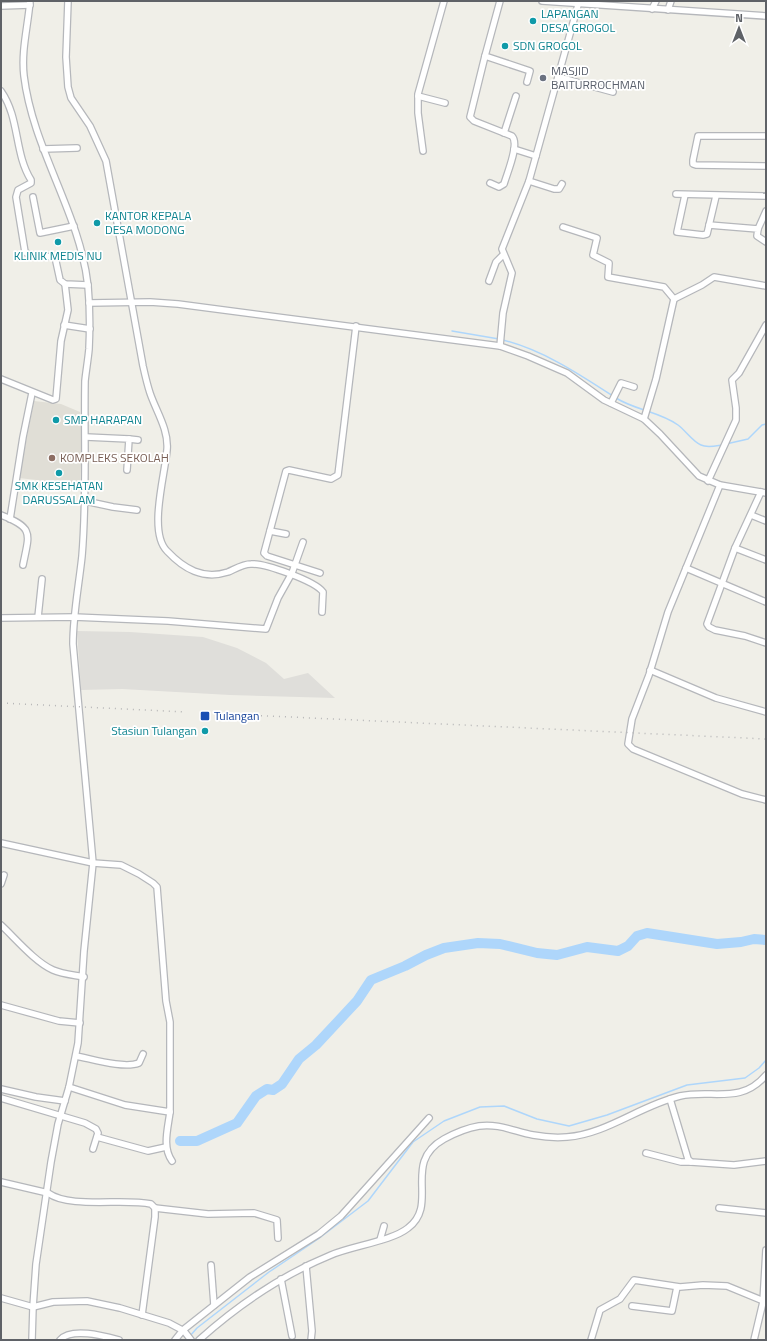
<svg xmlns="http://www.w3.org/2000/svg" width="767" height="1341" font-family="'Titillium Web',sans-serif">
<rect width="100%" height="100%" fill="#f0efe8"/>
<polygon fill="#dfdeda" points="77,631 130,632 203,637 237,648 266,663 284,679 308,673 335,698 230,695 122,689 81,690"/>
<polygon fill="#e0ded6" points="34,401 61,404 80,412 82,438 80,485 19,478"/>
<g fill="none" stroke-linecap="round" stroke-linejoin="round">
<g stroke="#aed6fb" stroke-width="1.5">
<polyline points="452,331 499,339"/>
<path d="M503 340C543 350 579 374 613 396"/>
<path d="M616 398C635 410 660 412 678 425 685 430 693 442 701 445 707 448 715 446 722 445"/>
<polyline points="726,444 748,439 762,425 766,424"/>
<polyline points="190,1336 197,1328 269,1272 318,1239 368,1201 413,1142 444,1121 480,1107 504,1106 537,1119 569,1126 607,1115 687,1085 745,1078 759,1068 766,1060"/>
</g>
<polyline stroke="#aed6fb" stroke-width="10" points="180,1141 197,1141 237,1123 256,1096 267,1089 273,1090 282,1084 299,1059 316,1045 357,1001 371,980 405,966 426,955 444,948 478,943 500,944 537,953 557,955 587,947 618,951 628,946 637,936 647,933 717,944 741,942 754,939 766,940"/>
<g stroke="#b5b7bb" stroke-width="8">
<g id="minor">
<path d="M30 1C28 26 21 51 24 76 33 150 80 213 88 286 90 307 90 328 89 349 88 360 86 371 85 381 84 440 87 497 82 556 79 585 73 614 73 644L93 863 84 951 78 1043 69 1087 58 1124 51 1162 36 1264 33 1307 32 1340"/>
<path d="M68 1 66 57 68 87 71 98 90 126 106 161 143 366C145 375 147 384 150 393 156 411 169 430 167 450 165 475 148 532 167 551 184 569 203 580 228 572 235 569 243 564 251 564 265 563 315 581 323 592L322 612"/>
<polyline points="500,1 485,56 530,71 527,82"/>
<polyline points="542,1 766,16"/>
<polyline points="1,6 30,5"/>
<polyline points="652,9 656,1"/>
<polyline points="668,10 671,1"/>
<path d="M485 56 470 117 474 121 512 136C520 144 507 173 504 184L499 187 490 183"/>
<polyline points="558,77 613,92"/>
<path d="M1 91C20 118 14 153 31 180V183L18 190 16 197 25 252 30 255 55 257 60 280 65 284 88 285"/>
<polyline points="418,96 445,103"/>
<polyline points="504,133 516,96"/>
<polyline points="766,136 698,136 693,160 693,164 696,165 766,166"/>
<polyline points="43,149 77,148"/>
<polyline points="514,149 536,156"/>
<polyline points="423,151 418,113 418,94 444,1"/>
<polyline points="529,181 554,189 559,189 562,184"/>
<polyline points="676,194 766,196"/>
<polyline points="685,195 677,232 703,235 707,234 716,196"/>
<polyline points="33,197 40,233 74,226"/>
<polyline points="709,225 758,229 757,236 766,242"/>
<polyline points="563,227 597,238 593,255 609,263 608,277 664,287 674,299 656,379 644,419 604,400 567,373 528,356 500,346 503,313 512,273 502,249 529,181 578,5"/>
<polyline points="758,229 766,211"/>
<polyline points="489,281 496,262 503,255"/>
<polyline points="674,299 702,285 714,277 766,286"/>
<polyline points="89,303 150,302 178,304 500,346"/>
<polyline points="64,325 90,329"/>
<polyline points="1,379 53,400 56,399 61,341 68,310 65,284"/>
<polyline points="611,403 621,383 634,387"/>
<polyline points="644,419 660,434 699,476 720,485 766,493"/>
<polyline points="86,437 129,439 127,470"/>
<polyline points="129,439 138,440"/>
<polyline points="708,481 736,420 736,408 732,380 739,373 766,325"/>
<polyline points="720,485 668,612 649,675 632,719 628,744 633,749 742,794 766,800"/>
<polyline points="761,492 735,548 707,624 709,627 715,630 745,636 766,643"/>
<polyline points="85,501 113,507 137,510"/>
<path d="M1 515C35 528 29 534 23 565"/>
<polyline points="751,515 766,521"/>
<polyline points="10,519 23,437 32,393"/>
<polyline points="270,531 286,534"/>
<polyline points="735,548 766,560"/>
<polyline points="686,568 766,602"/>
<polyline points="320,573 267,556 264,553 286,471 289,470 331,479 338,475 356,326"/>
<polyline points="38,617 42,579"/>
<polyline points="1,618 74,617 168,621 266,629 278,598 292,573 303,542"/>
<polyline points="650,670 716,698 766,712"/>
<polyline points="1,843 93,863 121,865 139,874 153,883 157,887 166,1001 170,1022 170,1112 125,1105 69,1087"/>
<polyline points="1,884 4,875"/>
<path d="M1 925C15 938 35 962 53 970 62 974 74 975 84 977"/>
<polyline points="1,1005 59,1021 80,1023"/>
<path d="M76 1056C92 1059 124 1069 139 1063L143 1054"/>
<polyline points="1,1089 36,1097 65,1101"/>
<polyline points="1,1098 85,1123 96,1129 98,1133 93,1149"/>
<polyline points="670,1099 688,1159 691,1162 734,1165 766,1161"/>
<path d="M170 1112C168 1128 162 1147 172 1161"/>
<polyline points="97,1137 148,1151 166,1147"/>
<polyline points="646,1153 681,1162 691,1162"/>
<path d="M1 1182 48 1193C70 1209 123 1198 151 1204L155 1208V1217L142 1315"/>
<polyline points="155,1208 208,1214 254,1213 277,1220 278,1238"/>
<polyline points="719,1208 766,1213"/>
<polyline points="380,1240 384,1226"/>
<polyline points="211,1265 214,1305"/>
<polyline points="306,1266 312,1331 311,1340"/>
<polyline points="281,1279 292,1336"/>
<polyline points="1,1298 33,1307 53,1302 87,1301 120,1308 169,1323 184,1331 191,1340"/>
<polyline points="632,1306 672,1311 677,1287"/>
<path d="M60 1340C71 1327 104 1336 119 1340"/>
<polyline points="175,1340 183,1330 250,1277 319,1234 341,1216 429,1118"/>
<path d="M199 1340C238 1305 282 1275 331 1255 352 1246 392 1241 408 1228 440 1204 401 1163 444 1139 455 1133 467 1128 479 1126 498 1123 516 1132 533 1135 544 1137 556 1138 567 1137 607 1134 641 1105 680 1096 712 1089 741 1105 766 1075"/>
<polyline points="591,1340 600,1310 620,1299 634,1280 680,1287 703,1285 727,1286 766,1302"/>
<polyline points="754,1340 763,1302 766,1250"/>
</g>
</g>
<use href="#minor" stroke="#fff" stroke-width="5.5"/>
<g stroke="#b6b6b7" stroke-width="1.5" stroke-dasharray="1 5" stroke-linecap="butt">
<polyline points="1,703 186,712"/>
<polyline points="225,714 766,739"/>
</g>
</g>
<g fill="#0f9aa8" stroke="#fff" stroke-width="1.5">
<circle cx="533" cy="21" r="4"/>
<circle cx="505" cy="46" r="4"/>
<circle cx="97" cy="223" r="4"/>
<circle cx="58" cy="242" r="4"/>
<circle cx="56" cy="420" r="4"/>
<circle cx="59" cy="473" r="4"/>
<circle cx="205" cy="731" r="4"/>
</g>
<circle fill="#6b7280" stroke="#fff" stroke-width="1.5" cx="543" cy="78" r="4"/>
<circle fill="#8d6e63" stroke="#fff" stroke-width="1.5" cx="52" cy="458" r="4"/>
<rect fill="#1a4fb4" stroke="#fff" stroke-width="1.5" x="200" y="711" width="10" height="10" rx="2"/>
<g text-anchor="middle" stroke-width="3.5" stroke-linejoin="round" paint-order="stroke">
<g font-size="12" fill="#0d838f" stroke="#fff" text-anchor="start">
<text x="541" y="18">LAPANGAN<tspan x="541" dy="14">DESA GROGOL</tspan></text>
<text x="513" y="50">SDN GROGOL</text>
<text x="105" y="220">KANTOR KEPALA<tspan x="105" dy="14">DESA MODONG</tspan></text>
<text x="58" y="260" text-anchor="middle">KLINIK MEDIS NU</text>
<text x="64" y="424">SMP HARAPAN</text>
<text x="59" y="490" text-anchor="middle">SMK KESEHATAN<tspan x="59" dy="14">DARUSSALAM</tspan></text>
<text x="197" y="735" text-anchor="end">Stasiun Tulangan</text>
</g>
<g font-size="12" fill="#5b616d" stroke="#fff" text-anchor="start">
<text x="551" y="75">MASJID<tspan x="551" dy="14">BAITURROCHMAN</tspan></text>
</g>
<g font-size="12" fill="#785e54" stroke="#fff" text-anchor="start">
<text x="60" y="462">KOMPLEKS SEKOLAH</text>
</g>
<g font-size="12" fill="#164399" stroke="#fff" text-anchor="start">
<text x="214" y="720">Tulangan</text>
</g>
</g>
<rect width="767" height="1341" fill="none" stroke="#5f6267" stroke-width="4"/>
<g transform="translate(739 28)" stroke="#ffffff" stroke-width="3" paint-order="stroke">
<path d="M0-3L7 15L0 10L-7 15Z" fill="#5f6267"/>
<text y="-6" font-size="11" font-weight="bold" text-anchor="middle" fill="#5f6267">N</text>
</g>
</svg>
